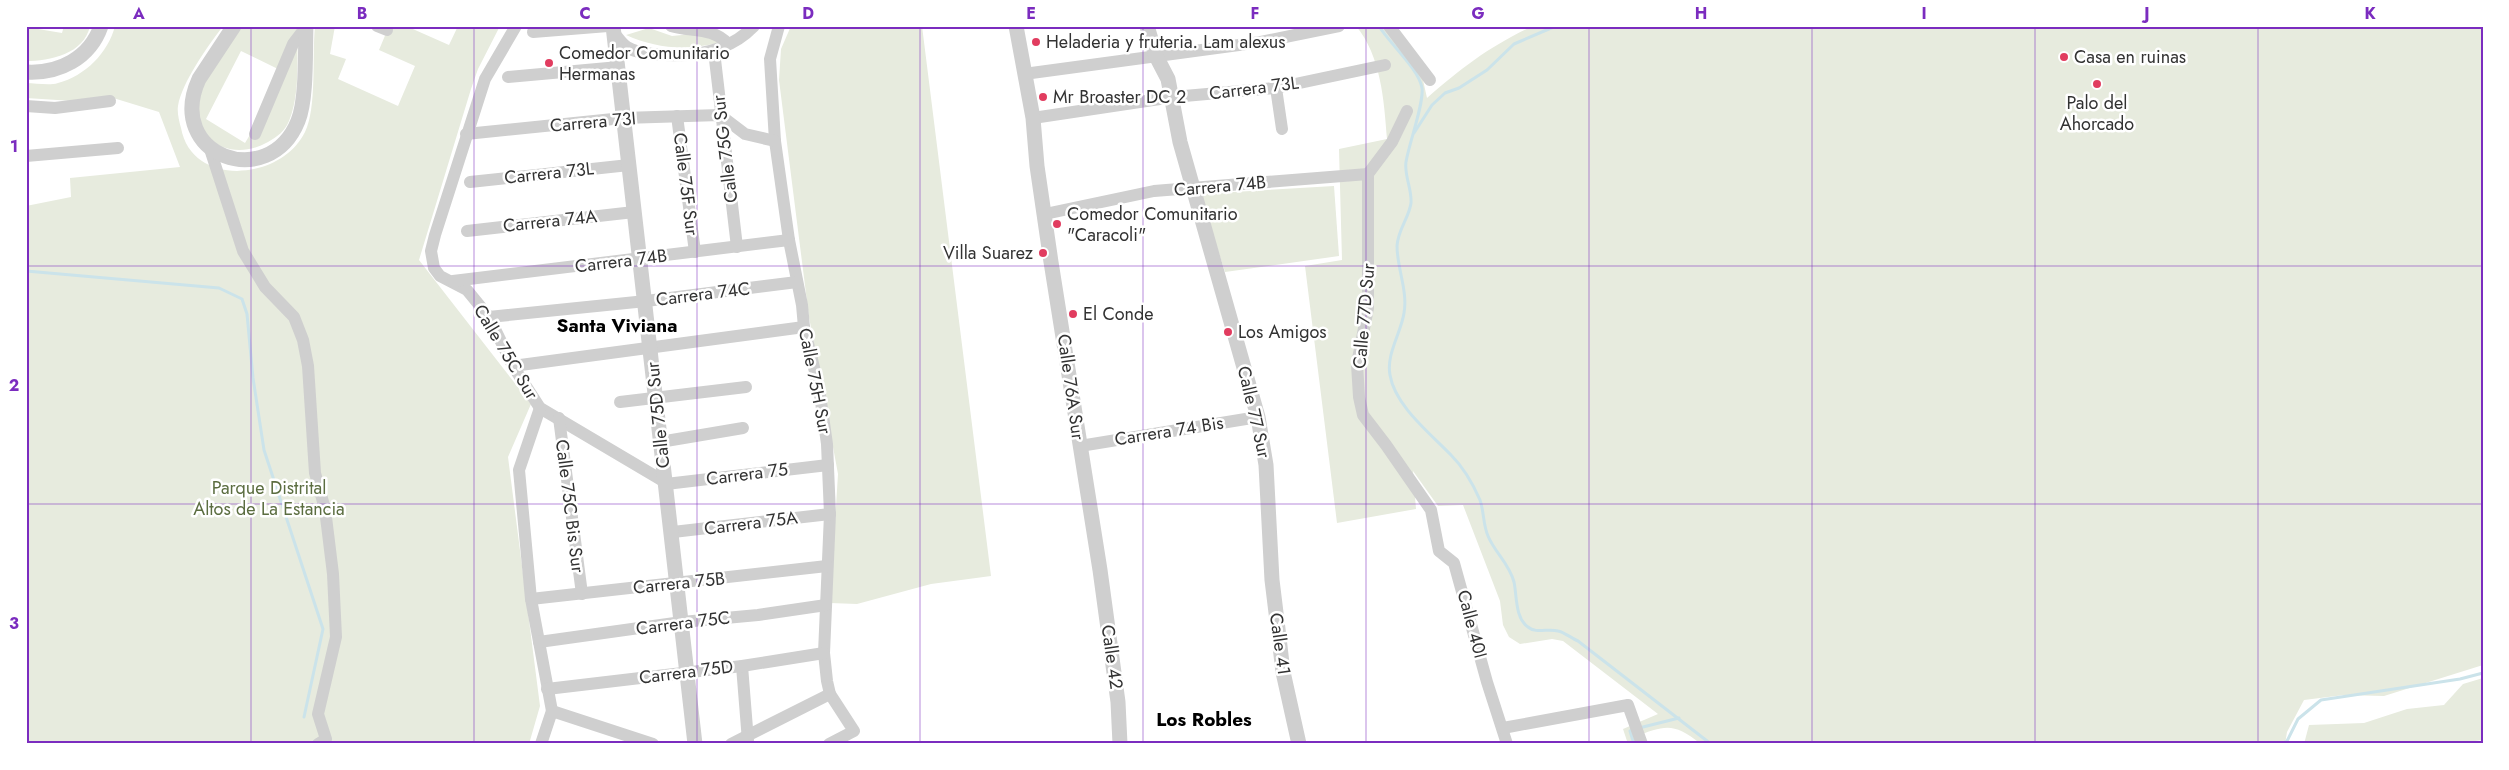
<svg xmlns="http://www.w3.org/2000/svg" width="2509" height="770" font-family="Jost,sans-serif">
<rect width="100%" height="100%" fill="#fff"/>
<g fill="#e7ebde" fill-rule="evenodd">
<path d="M64 26H90C84 54 50 61 26 61V27L62 33Z"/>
<path d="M115 26H223C208 46 182 82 178 106 177 112 179 121 181 128 192 188 281 181 305 132 317 108 312 55 315 26H335L330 54 346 59 338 79 398 106 415 66 379 50 389 26H406L449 45 458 26H500L478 69 471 89 419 260 531 404 508 457 540 706 529 744H26V206L71 197 70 178 180 167 159 112 110 97 73 101 26 98V83C36 83 49 86 58 83 85 76 108 53 115 26Z"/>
<path d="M242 26H298C296 57 301 92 289 121 285 131 277 137 268 142 225 166 186 133 202 87 207 71 232 41 242 26ZM241 51 278 69 260 118 245 143 206 119Z"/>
<polygon points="791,26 922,26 991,576 931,584 857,604 830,603 838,474 809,317 779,80 781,49"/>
<path d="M1356 26H1382L1423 80 1427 98C1463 67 1490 46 1533 26H2483V665L2384 696 2344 695 2304 700 2287 732 2285 744H1701C1673 722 1666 725 1634 737L1636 744H1628L1623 729 1658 714 1563 641 1552 639 1520 644 1509 637 1503 625 1500 601 1463 505 1438 506 1413 471 1416 509 1337 523 1305 266 1342 260 1339 149 1387 139C1384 100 1381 56 1356 26Z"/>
<path d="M649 28 672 36 702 33 721 42C688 51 657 49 626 35Z"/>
<polygon points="1334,186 1339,256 1225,272 1200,194"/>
<polygon points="2483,678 2483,740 2451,744 2304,744 2309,725 2364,723 2407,709 2444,705 2463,684"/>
</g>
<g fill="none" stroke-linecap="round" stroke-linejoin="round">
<g stroke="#cbe3ea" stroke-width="3">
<path d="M1379 26C1389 43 1419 69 1422 88 1424 104 1409 143 1406 162 1404 175 1412 189 1411 203 1409 218 1398 229 1397 246 1397 268 1408 291 1404 313 1401 333 1386 354 1390 375 1395 406 1431 434 1451 455 1463 467 1473 484 1480 500 1484 511 1483 525 1488 536 1495 553 1509 563 1514 582 1517 596 1515 618 1528 627 1536 634 1548 628 1558 631 1564 632 1571 638 1578 641L1711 744"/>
<polyline points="1414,133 1432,105 1445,93 1459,88 1487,70 1514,44 1556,26"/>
<polyline points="26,271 219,288 242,299 247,314 253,378 264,450 323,629 304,717"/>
<polyline points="1639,728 1679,718"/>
<polyline points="1633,730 1630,731 1634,744"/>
<polyline points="2281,744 2287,741 2298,719 2321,700 2460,679 2483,673"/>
</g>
<g stroke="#cfcfcf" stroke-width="12">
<polyline points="377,26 387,30"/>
<polyline points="516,26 485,79 435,235 431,251 434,268 440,276 467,290 489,317 513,366 540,408 665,482"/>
<path d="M671 26C691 32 713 27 728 44"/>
<polyline points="779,26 770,59 775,141 789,240 802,305 804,327 819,388 827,444 830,514 824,653 827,681 830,694 854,731 829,744"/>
<polyline points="1389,26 1430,80"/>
<polyline points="533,32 608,26"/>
<path d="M613 32C618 37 621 43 627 47 634 52 644 53 653 54 689 58 727 54 754 26"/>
<polyline points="714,51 737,247"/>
<polyline points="1024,74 1261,42 1339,26"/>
<polyline points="508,77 619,67"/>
<polyline points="1276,88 1282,129"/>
<polyline points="26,106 55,108 110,101"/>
<polyline points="1407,111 1392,142 1368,174 1368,308 1357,364 1359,397 1363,415 1386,445 1431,510 1439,551 1454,563 1487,682 1507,744"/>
<polyline points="677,116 695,252"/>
<polyline points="1033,118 1173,97 1276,88 1385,65"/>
<polyline points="255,134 293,44 306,27"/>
<polyline points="466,134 623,118 720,115 745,134 775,141"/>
<polyline points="210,149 243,251 265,287 294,317 303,340 308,366 315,473 325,509 333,574 336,637 318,714 326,739 318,744"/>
<polyline points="26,156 118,148"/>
<polyline points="470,182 629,165"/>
<polyline points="1045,214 1154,191 1368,174"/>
<polyline points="467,231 634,212"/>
<polyline points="453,281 789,240"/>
<polyline points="489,317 646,301 797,282"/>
<polyline points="513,366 804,327"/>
<polyline points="620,402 746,387"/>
<polyline points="540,408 519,470 531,599 552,711"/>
<polyline points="559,418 582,594"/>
<polyline points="660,442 743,428"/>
<polyline points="1080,446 1258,417"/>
<polyline points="666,484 828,465"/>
<polyline points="673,532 830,514"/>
<polyline points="531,599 827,566"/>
<polyline points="539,642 682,622 758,615 826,605"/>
<polyline points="742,666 748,741"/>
<polyline points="547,689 742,666 824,653"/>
<polyline points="552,711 653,744"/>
<polyline points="1503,728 1628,705 1642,744"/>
<polyline points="541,744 552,711"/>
<polyline points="731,744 830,694"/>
</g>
<g stroke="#cfcfcf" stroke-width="15">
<path d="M234 26 199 79C164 156 269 193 298 121 307 99 305 52 306 26"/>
<polyline points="613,26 695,744"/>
<polyline points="1016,26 1033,118 1037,166 1051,262 1100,570 1118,702 1120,744"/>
<polyline points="1147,26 1156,56 1168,79 1180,142 1258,417 1266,465 1272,580 1278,629 1283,672 1299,744"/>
<path d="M26 72C59 74 90 58 101 26"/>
</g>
</g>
<path fill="none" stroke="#7b2cbf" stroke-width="1" stroke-opacity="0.55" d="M251 26V744M474 26V744M697 26V744M920 26V744M1143 26V744M1366 26V744M1589 26V744M1812 26V744M2035 26V744M2258 26V744M26 266H2483M26 504H2483"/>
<g fill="#e13c5f" stroke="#fff" stroke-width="2">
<circle cx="1036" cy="42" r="5"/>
<circle cx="2064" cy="57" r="5"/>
<circle cx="549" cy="63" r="5"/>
<circle cx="2097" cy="84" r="5"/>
<circle cx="1043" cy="97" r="5"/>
<circle cx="1057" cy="224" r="5"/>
<circle cx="1043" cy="253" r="5"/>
<circle cx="1073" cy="314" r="5"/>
<circle cx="1228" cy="332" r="5"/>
</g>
<g text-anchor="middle" stroke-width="5" stroke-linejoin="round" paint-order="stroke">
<g font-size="18" fill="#323232" stroke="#fff" text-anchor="start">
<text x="1046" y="48">Heladeria y fruteria. Lam alexus</text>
<text x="559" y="59">Comedor Comunitario<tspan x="559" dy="21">Hermanas</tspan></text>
<text x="2074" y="63">Casa en ruinas</text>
<text x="1053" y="103">Mr Broaster DC 2</text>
<text x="2097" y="109" text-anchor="middle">Palo del<tspan x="2097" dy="21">Ahorcado</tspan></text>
<text x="1067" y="220">Comedor Comunitario<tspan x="1067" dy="21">"Caracoli"</tspan></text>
<text x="1033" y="259" text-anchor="end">Villa Suarez</text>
<text x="1083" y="320">El Conde</text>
<text x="1238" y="338">Los Amigos</text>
</g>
<g font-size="18" fill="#323232" stroke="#fff">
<text transform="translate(1254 88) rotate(-7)" y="6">Carrera 73L</text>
<text transform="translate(593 122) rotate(-5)" y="6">Carrera 73I</text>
<text transform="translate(725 149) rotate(-97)" y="6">Calle 75G Sur</text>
<text transform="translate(549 173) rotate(-6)" y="6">Carrera 73L</text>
<text transform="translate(686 184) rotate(83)" y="6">Calle 75F Sur</text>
<text transform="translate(1220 186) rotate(-5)" y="6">Carrera 74B</text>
<text transform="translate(550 221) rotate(-6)" y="6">Carrera 74A</text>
<text transform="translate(621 261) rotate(-7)" y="6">Carrera 74B</text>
<text transform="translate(703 294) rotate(-7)" y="6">Carrera 74C</text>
<text transform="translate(1364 316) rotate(-85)" y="6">Calle 77D Sur</text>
<text transform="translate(506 352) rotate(59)" y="6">Calle 75C Sur</text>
<text transform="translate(815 381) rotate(79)" y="6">Calle 75H Sur</text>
<text transform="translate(1071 387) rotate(82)" y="6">Calle 76A Sur</text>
<text transform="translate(1254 412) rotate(77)" y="6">Calle 77 Sur</text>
<text transform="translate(658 415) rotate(-96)" y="6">Calle 75D Sur</text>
<text transform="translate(1169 431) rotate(-9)" y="6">Carrera 74 Bis</text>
<text transform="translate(747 474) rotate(-7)" y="6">Carrera 75</text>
<text transform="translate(570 506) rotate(83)" y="6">Calle 75C Bis Sur</text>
<text transform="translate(751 523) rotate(-7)" y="6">Carrera 75A</text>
<text transform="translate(679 583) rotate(-6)" y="6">Carrera 75B</text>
<text transform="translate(683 623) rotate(-7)" y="6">Carrera 75C</text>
<text transform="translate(1472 624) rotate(75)" y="6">Calle 40I</text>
<text transform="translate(1280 644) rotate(82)" y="6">Calle 41</text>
<text transform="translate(1112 657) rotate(82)" y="6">Calle 42</text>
<text transform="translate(686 672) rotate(-7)" y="6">Carrera 75D</text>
</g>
<g font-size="18" fill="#5b6d40" stroke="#fff">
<text x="269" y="494">Parque Distrital<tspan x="269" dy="21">Altos de La Estancia</tspan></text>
</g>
<g font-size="19" font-weight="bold" fill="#000" stroke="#fff">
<text x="617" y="332">Santa Viviana</text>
<text x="1204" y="726">Los Robles</text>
</g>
</g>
<rect width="2509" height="770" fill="none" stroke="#ffffff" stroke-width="55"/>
<rect x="28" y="28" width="2454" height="714" fill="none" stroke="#7b2cbf" stroke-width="2"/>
<g font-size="16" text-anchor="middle" font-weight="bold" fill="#7b2cbf">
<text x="139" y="19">A</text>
<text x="362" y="19">B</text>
<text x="585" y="19">C</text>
<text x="808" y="19">D</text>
<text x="1031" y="19">E</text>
<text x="1255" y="19">F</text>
<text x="1478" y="19">G</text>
<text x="1701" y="19">H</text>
<text x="1924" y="19">I</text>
<text x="2147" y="19">J</text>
<text x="2370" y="19">K</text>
<text x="14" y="152">1</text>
<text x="14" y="391">2</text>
<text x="14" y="629">3</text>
</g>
</svg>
